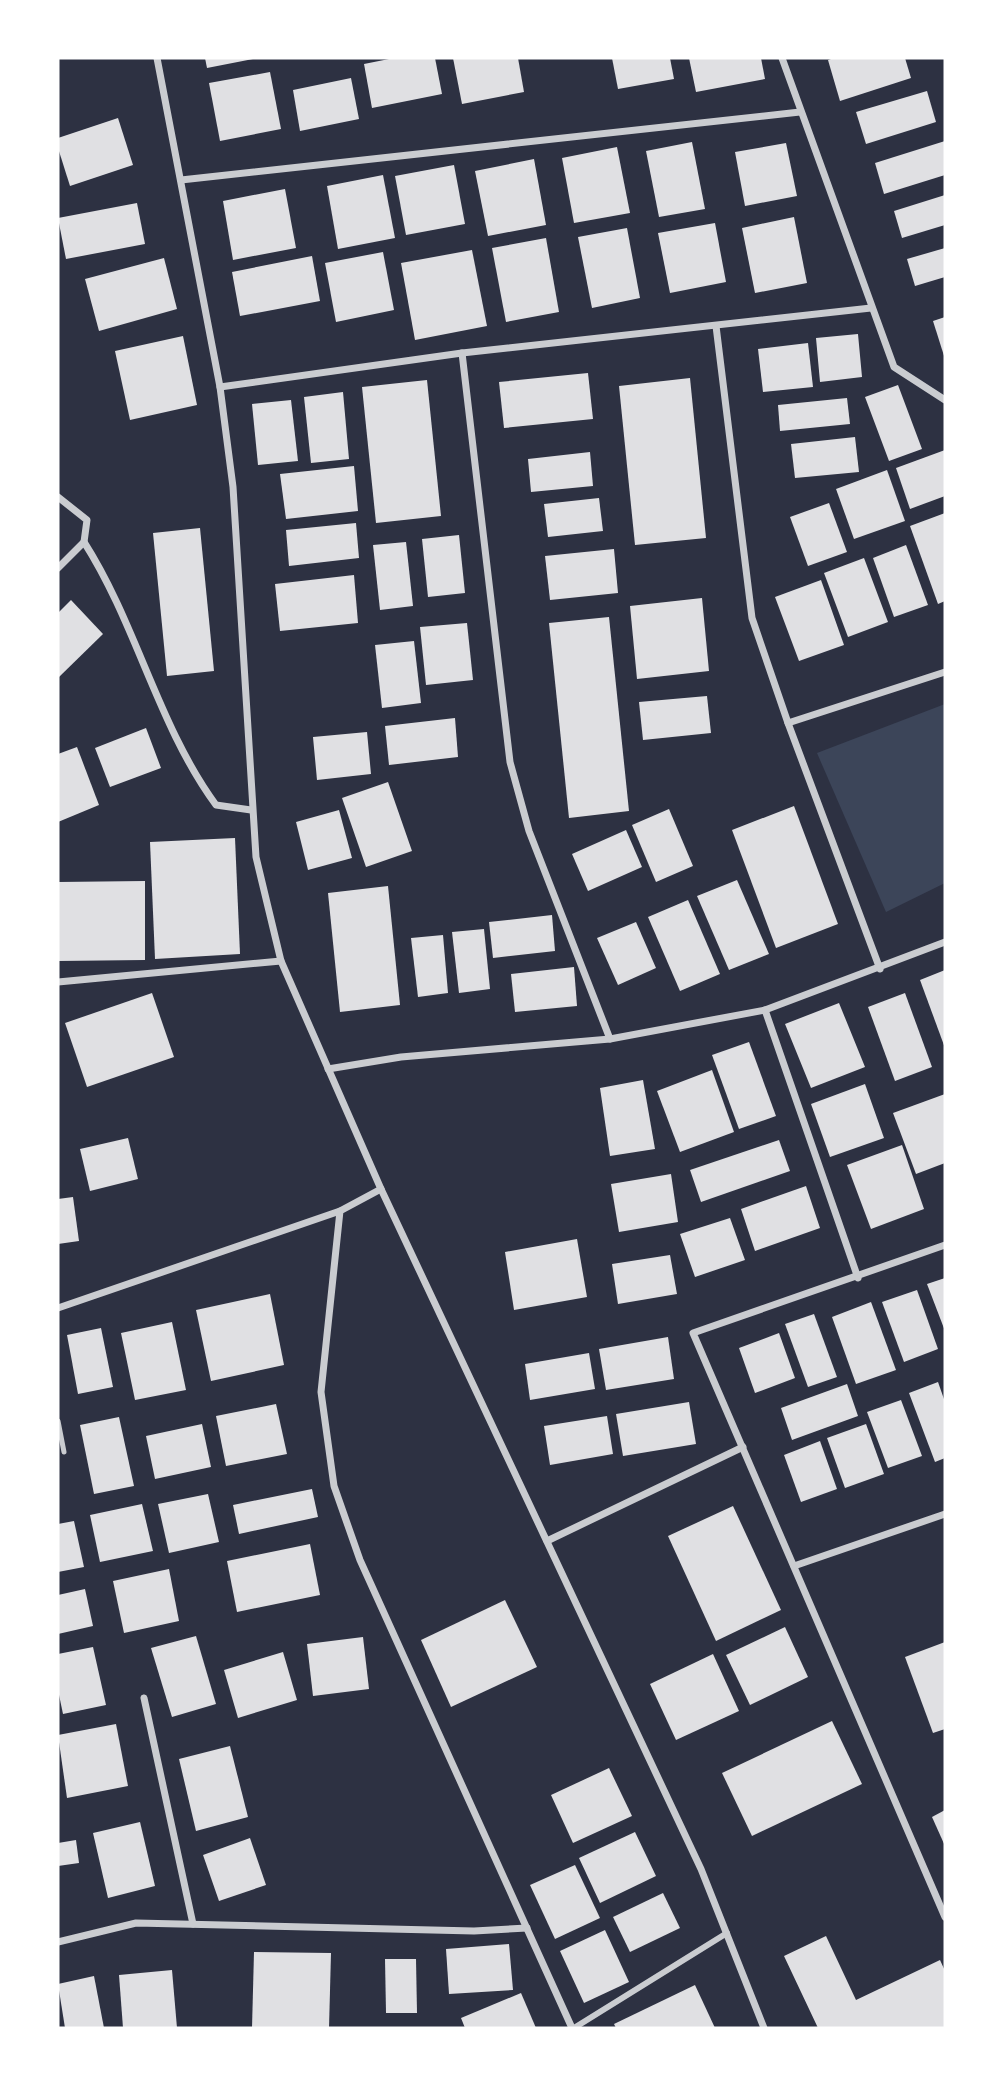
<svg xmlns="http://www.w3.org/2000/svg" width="1003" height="2086" font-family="Commissioner,sans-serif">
<rect width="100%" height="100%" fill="#2d3142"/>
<polygon fill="#3c4559" points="945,704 945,883 886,912 817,753"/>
<g fill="#e0e0e3">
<polygon points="205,58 253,58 253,59 207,68"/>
<polygon points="394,58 435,58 442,94 372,108 364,64"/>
<polygon points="453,58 518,58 524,92 462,104"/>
<polygon points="612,58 670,58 674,79 618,89"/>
<polygon points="689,58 761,58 765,79 696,92"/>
<polygon points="834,58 905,58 911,78 840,101 828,60"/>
<polygon points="270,72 281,129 220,141 209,83"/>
<polygon points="351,78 359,119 300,131 293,90"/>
<polygon points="927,91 936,122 866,144 856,112"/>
<polygon points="118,118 133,165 70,186 58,148 58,138"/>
<polygon points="945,141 945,175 884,194 875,163"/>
<polygon points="692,142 705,209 659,217 646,151"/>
<polygon points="786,143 797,196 745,206 735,152"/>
<polygon points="617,147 630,213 574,223 562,158"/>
<polygon points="534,159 546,225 488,236 475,171"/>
<polygon points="454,165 465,224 406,235 395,176"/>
<polygon points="383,175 395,238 338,249 327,186"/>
<polygon points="285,189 296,248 233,260 223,201"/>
<polygon points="945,195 945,225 902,238 894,211"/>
<polygon points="137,203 145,244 66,259 58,218"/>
<polygon points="794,217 807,283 755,293 742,228"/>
<polygon points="715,223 726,282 670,293 658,233"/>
<polygon points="627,228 640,298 592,308 578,237"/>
<polygon points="546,238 559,312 506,322 492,248"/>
<polygon points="945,248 945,277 915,286 907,259"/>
<polygon points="472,250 487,326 415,340 401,263"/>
<polygon points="383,252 394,310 336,322 325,263"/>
<polygon points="312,256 320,301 240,316 232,272"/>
<polygon points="164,258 177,309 99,331 85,279"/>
<polygon points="945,317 945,359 933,321"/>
<polygon points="858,334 862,377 820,382 816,338"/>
<polygon points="183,336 197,405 130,420 115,351"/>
<polygon points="808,343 813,387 763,392 758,349"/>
<polygon points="588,373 593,419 504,428 499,382"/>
<polygon points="690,378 706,538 635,545 619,386"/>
<polygon points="427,380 441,516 376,523 362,387"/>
<polygon points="898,385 922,449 889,461 865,397"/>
<polygon points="343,392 349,459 311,463 304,397"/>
<polygon points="847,398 850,424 780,431 778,405"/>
<polygon points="291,400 298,461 258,465 252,404"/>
<polygon points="855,437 859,472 795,478 791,444"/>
<polygon points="945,450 945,496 910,509 896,468"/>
<polygon points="590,452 593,486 531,492 528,459"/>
<polygon points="354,466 358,511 286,519 280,474"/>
<polygon points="887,470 905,521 854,539 836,489"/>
<polygon points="599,498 603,531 548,537 544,504"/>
<polygon points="829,503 847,552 808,566 790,517"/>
<polygon points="945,513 945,601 938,604 910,526"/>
<polygon points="356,523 359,558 289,566 286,530"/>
<polygon points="200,528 214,671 167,676 153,533"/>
<polygon points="459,535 465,593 428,597 422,539"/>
<polygon points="406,542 413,606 380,610 373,545"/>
<polygon points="906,545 928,605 894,617 873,558"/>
<polygon points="614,549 618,593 550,600 545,556"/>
<polygon points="864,558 888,622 848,637 824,573"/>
<polygon points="354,575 358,623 280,631 275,584"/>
<polygon points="821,580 844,645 799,661 775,597"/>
<polygon points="702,598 709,671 637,679 630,606"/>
<polygon points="71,600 103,634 58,678 58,613"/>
<polygon points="609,617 629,811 569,818 549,623"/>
<polygon points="467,623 473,680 426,685 420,627"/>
<polygon points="414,641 421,703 382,708 375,645"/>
<polygon points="707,696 711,733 643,740 639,702"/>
<polygon points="455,718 458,757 389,765 385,726"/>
<polygon points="146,728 161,768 110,787 95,748"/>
<polygon points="367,732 371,774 317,780 313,737"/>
<polygon points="77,747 99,805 58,822 58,754"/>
<polygon points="388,782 412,851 366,867 342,798"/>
<polygon points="794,806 838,924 776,948 732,830"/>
<polygon points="669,809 693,866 656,882 632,825"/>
<polygon points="339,810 352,858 308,870 296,822"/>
<polygon points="626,830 642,867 588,891 572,854"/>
<polygon points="235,838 240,954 155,959 150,842"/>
<polygon points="737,880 769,954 729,970 697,896"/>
<polygon points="145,881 145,960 58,961 58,882"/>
<polygon points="388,886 400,1005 340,1012 328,893"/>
<polygon points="688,900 720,974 680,991 648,917"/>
<polygon points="552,915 555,951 493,958 489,922"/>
<polygon points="636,922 656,968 618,985 597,938"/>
<polygon points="484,929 490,989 459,993 452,932"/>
<polygon points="443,935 448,993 418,997 411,938"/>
<polygon points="574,967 577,1006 515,1012 511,974"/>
<polygon points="945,970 945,1048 920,980"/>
<polygon points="152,993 174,1057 87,1087 65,1023"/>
<polygon points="905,993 932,1067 895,1081 868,1007"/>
<polygon points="839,1003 865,1067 811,1088 785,1024"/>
<polygon points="749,1042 776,1116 739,1129 712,1055"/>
<polygon points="712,1070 734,1132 680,1152 657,1091"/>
<polygon points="643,1080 655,1149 610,1156 600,1088"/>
<polygon points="865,1084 884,1138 830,1157 811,1104"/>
<polygon points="945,1094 945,1163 916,1174 893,1113"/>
<polygon points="128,1138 138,1179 90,1191 80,1149"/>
<polygon points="779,1140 790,1171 701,1202 690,1170"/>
<polygon points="902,1145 924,1209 871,1229 847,1165"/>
<polygon points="671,1174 678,1222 619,1232 611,1184"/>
<polygon points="806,1186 820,1228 755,1251 741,1209"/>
<polygon points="73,1197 79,1241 58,1244 58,1199"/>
<polygon points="730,1218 745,1260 695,1277 680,1234"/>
<polygon points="577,1239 587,1297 514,1310 505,1252"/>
<polygon points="670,1255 677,1294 618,1304 612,1264"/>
<polygon points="945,1278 945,1331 927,1284"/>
<polygon points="917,1290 938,1349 904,1362 882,1302"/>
<polygon points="270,1294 284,1365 211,1381 196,1310"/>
<polygon points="871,1302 896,1370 856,1384 832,1317"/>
<polygon points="814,1314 837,1377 808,1387 785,1324"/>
<polygon points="172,1322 186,1390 135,1400 121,1333"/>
<polygon points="101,1328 113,1387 78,1394 67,1335"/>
<polygon points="779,1333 795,1378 755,1393 739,1348"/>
<polygon points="668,1337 674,1379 606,1390 599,1349"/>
<polygon points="589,1353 595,1389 530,1400 525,1364"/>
<polygon points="938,1382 945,1402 945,1458 935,1462 909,1393"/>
<polygon points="847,1384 858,1416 792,1440 781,1408"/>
<polygon points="901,1400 922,1456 888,1468 867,1412"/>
<polygon points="689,1402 696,1444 623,1456 616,1414"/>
<polygon points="276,1404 287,1454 226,1466 216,1416"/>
<polygon points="607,1416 613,1454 550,1465 544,1426"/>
<polygon points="119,1417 134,1486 94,1494 80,1425"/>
<polygon points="202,1424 211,1467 155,1479 146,1436"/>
<polygon points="866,1424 884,1474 845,1488 827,1438"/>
<polygon points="820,1441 837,1489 801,1502 784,1455"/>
<polygon points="312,1489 318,1517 239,1534 233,1505"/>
<polygon points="208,1494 219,1542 169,1553 158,1504"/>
<polygon points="142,1504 153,1551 100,1562 90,1515"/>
<polygon points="733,1506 781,1610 716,1641 668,1536"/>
<polygon points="74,1521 84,1567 58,1572 58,1524"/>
<polygon points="310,1544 320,1595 237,1612 227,1561"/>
<polygon points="169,1569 179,1621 124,1633 113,1581"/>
<polygon points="85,1589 93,1626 58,1634 58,1595"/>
<polygon points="505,1600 537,1667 451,1707 421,1640"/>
<polygon points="785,1627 808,1677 750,1705 726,1655"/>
<polygon points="196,1636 216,1704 172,1717 151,1648"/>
<polygon points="363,1637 369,1689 313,1696 307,1644"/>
<polygon points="945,1642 945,1729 933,1733 905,1657"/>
<polygon points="93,1647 106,1705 63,1714 58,1690 58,1654"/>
<polygon points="283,1652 297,1700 238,1718 224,1670"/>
<polygon points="713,1654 739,1711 676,1740 650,1684"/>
<polygon points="832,1721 862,1784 752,1836 722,1773"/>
<polygon points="116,1724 128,1786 67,1798 58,1735"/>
<polygon points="230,1746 248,1817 196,1831 179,1759"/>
<polygon points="609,1768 632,1816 573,1843 551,1795"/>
<polygon points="945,1810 945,1846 932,1817"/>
<polygon points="140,1822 155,1886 108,1898 93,1833"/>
<polygon points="635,1832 656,1876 600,1903 579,1858"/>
<polygon points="250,1838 266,1885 219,1901 203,1855"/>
<polygon points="76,1840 79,1863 58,1866 58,1843"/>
<polygon points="575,1865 600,1918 555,1939 530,1885"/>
<polygon points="663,1893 680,1928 630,1952 613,1917"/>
<polygon points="605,1930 629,1982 584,2003 560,1951"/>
<polygon points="826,1936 856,2000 940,1960 945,1971 945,2028 818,2028 784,1956"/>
<polygon points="509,1944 513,1990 449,1994 446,1949"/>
<polygon points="254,1952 331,1953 329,2028 252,2028"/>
<polygon points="385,1959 416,1959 417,2013 386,2013"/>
<polygon points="172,1970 177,2028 123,2028 119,1975"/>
<polygon points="94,1976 104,2028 65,2028 58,1984"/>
<polygon points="695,1985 715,2028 616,2028 614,2024"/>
<polygon points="521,1993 536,2028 465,2028 461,2018"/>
</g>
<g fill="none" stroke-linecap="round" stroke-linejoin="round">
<polyline stroke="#caccd0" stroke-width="5" points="58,1421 64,1452"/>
<polyline stroke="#caccd0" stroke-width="6" points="574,2028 727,1933"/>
<g stroke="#caccd0" stroke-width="7">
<polyline points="157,58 220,387 233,487 256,857 281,961 381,1189 701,1869 764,2028"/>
<polyline points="782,58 894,367 945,400"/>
<polyline points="181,180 800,112"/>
<polyline points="716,326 752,618 788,723 880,969"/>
<polyline points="462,353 510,762 529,831 610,1039"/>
<polyline points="220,387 462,353 871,308"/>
<path d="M58 497 87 520 84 542C137 625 158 726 216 805L251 810"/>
<polyline points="58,568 84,542"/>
<polyline points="788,723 945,672"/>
<polyline points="58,982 281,961"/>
<polyline points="765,1010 858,1278"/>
<polyline points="328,1069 401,1057 610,1039 765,1010 945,942"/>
<polyline points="381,1189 340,1211 321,1392 334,1486 360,1560 572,2028"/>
<polyline points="945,1245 693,1333 945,1917"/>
<polyline points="58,1308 340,1211"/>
<polyline points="547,1541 743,1447"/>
<polyline points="794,1566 945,1514"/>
<polyline points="144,1698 193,1924"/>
<polyline points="58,1942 136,1923 474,1931 527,1928"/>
</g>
</g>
<rect width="1003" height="2086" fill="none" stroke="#ffffff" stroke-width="119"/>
</svg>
